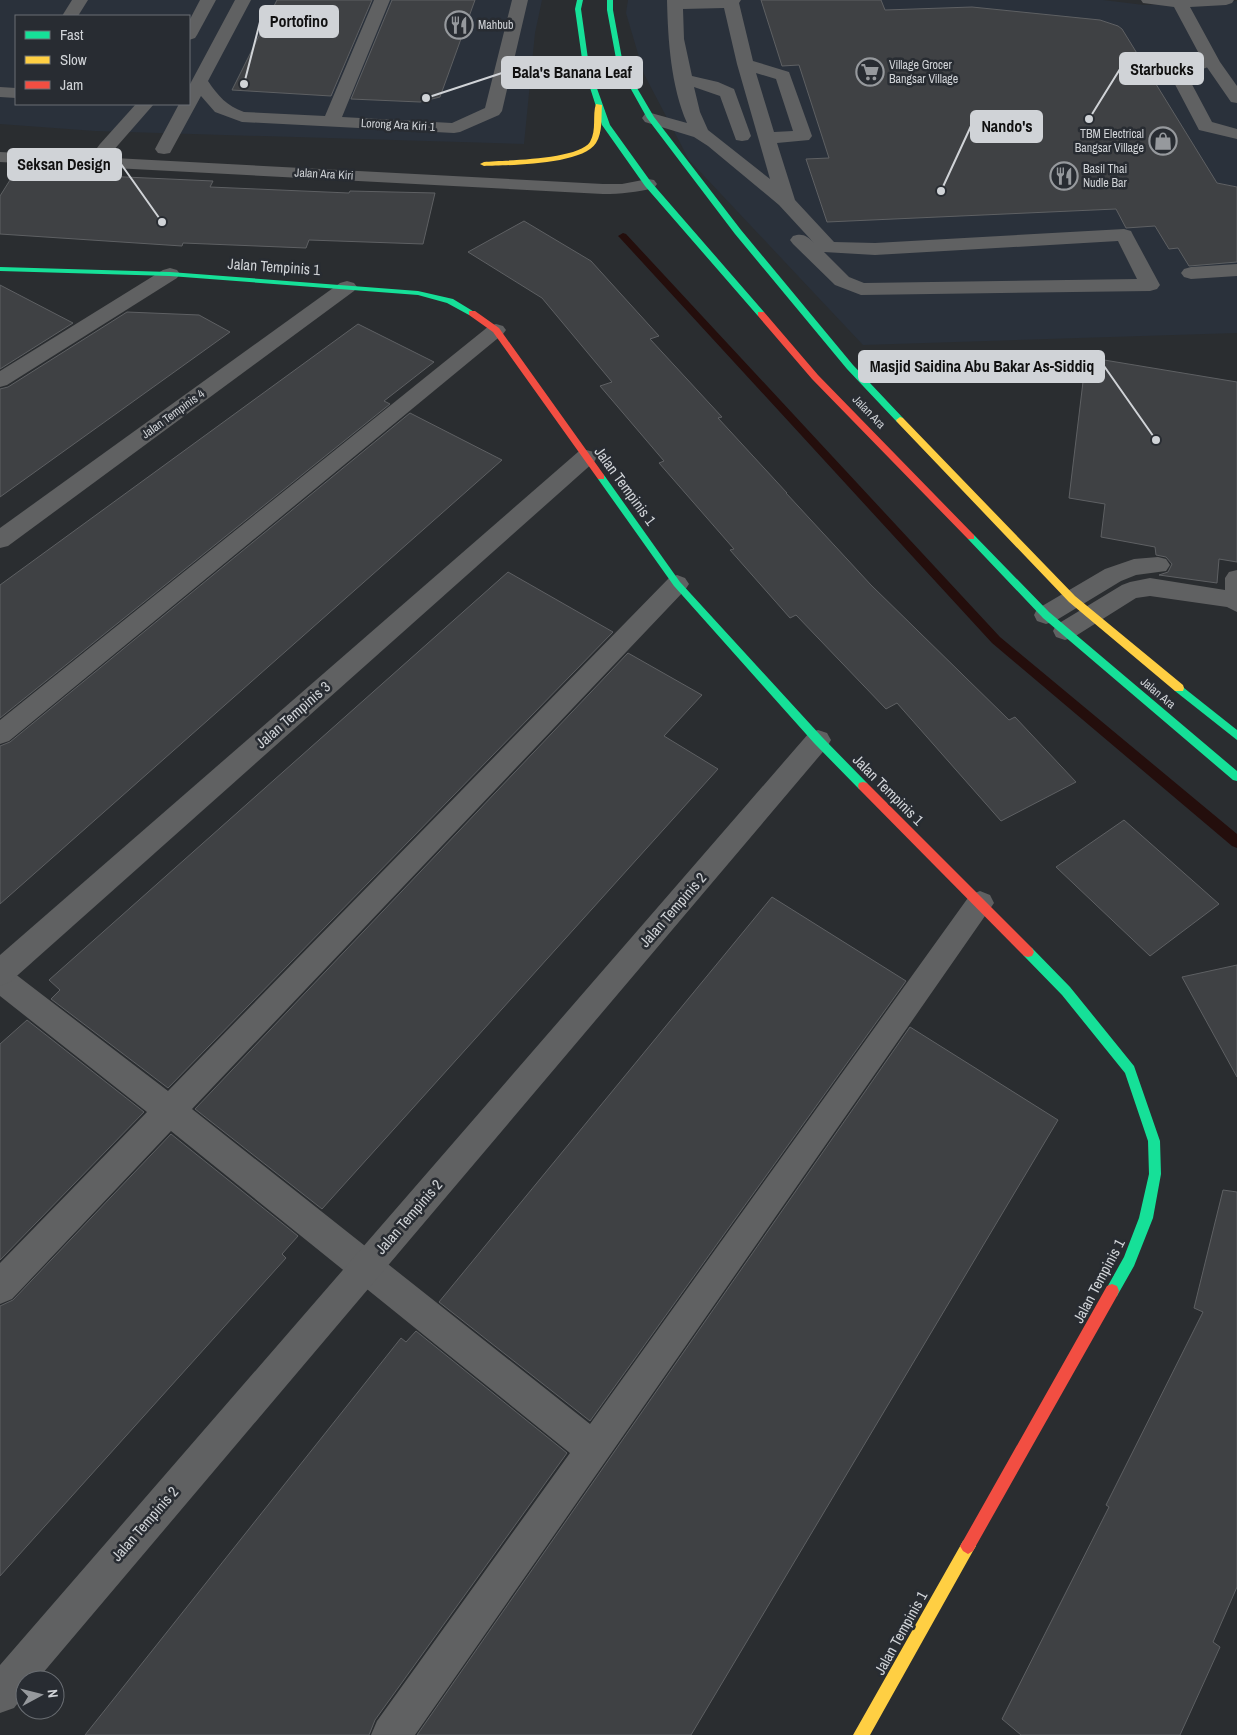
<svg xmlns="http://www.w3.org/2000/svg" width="1237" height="1735" font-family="'Archivo Narrow',sans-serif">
<rect width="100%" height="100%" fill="#2a2d30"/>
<g fill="#2a313b" fill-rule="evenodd">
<path d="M0 0H542L535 33 524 144 95 131 0 124ZM16 16H189V104H16Z"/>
<polygon points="628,0 1103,0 1144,5 1237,1 1237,333 863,345 689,160 644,74 626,13"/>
</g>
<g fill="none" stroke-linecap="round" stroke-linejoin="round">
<polygon fill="#240e0c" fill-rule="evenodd" points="623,233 626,234 1000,637 1237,834 1237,848 1232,846 992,643 620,238 618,236"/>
</g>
<g fill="#3f4144" stroke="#5e6063">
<polygon points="277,0 372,0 331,96 232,90"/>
<polygon points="392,0 475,0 440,97 420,102 351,99"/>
<polygon points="761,0 881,0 885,10 972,7 1100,20 1118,26 1122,29 1217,183 1237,187 1237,262 1189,266 1178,248 1169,249 1155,226 1126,228 1116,209 827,222 806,159 829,158 799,65 782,66"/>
<polygon points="15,172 213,181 210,187 349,193 350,191 435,193 423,244 309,240 306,248 183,243 182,246 0,234 0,196"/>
<polygon points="524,221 591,261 659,336 650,339 722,417 718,418 787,493 786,493 871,585 1009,720 1015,717 1076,782 1001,821 897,703 886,709 796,615 790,618 730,550 734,549 659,463 664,461 600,386 612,382 542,298 468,252"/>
<polygon points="0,285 73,323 0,369"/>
<polygon points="127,312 199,315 230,332 0,497 0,389 8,387"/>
<polygon points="358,324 434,362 384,401 390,404 0,718 0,585"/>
<polygon points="1086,357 1237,382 1237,562 1219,559 1217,583 1159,575 1168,572 1172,564 1166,557 1156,555 1155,547 1101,537 1105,504 1069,498"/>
<polygon points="410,413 502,460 0,904 0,746 10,742"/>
<polygon points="508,572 613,632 168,1088 51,999 60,990 49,980"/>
<polygon points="628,653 702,695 664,736 718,769 322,1209 195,1109"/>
<polygon points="1124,820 1219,904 1150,956 1056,867"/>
<polygon points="772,897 906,981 590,1421 439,1302"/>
<polygon points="1237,965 1237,1077 1182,977"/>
<polygon points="27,1020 144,1112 0,1260 0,1044"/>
<polygon points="910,1027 1058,1120 691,1735 417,1735"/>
<polygon points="171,1134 298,1236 282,1254 286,1258 0,1576 0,1306 13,1300"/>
<polygon points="1223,1190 1237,1192 1237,1587 1213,1642 1220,1647 1180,1735 1021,1735 1002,1719 1109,1507 1106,1505 1203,1312 1194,1308"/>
<polygon points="416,1331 567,1453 375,1720 369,1735 85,1735 401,1338 406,1342"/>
</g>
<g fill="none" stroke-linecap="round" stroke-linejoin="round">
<g fill="#606162" fill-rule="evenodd">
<polygon points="72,0 88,0 78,16 62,16"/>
<polygon points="200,0 216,0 197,35 195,38 189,40 189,21"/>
<path d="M235 0H251L208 81C218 96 227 106 244 112L325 116 374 0H390L342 117 452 123 485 108 512 0H528L502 111 499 115 460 132 454 133 242 122 215 112 201 96 170 153 164 154 158 153 155 149 179 104H189V86Z"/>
<path d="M667 0H741L739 3 753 61 789 72 812 136 809 140 777 143 795 200 834 242 875 243 1124 229 1131 231 1133 235 1160 285 1157 289 1150 291 861 295 835 285 793 244 790 240 793 236C803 233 807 236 814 243L779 205 708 146 694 137 645 122 642 118 645 114 651 113 687 123C671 86 668 41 667 0ZM724 8 737 64 770 179 708 130 700 112 694 87 720 96 736 140 742 141 748 140 751 136 734 89 718 82 692 76 684 39 683 9ZM756 73 776 79 793 131 774 132ZM1118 241 1137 279 864 283 849 277 824 252 875 255Z"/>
<polygon points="1210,55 1216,56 1218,60 1216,64 1187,75 1212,122 1237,129 1237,139 1199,130 1169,73 1171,69"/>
<polygon points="0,87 16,88 16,98 0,97"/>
<polygon points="136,104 154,104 112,152 106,153 100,152 97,148 100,144"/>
<polygon points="1237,264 1237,276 1191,279 1184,277 1181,273 1184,269 1191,267"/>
<polygon points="170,268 177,270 180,274 177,278 7,385 0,387 0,371 163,270"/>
<polygon points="496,324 503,326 506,330 503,334 9,741 0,744 0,720 489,326"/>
<polygon points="1158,557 1166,559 1170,565 1166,571 1136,575 1121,581 1055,621 1046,624 1037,621 1034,615 1037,609 1105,569 1134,559"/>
<polygon points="1237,570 1237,612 1227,607 1150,596 1136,598 1074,637 1065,640 1056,637 1053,631 1056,625 1122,585 1130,582 1150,578 1225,590 1225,578 1229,572"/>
<polygon points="677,575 685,578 689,584 685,590 192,1109 590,1424 970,895 980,891 990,895 994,903 415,1735 371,1735 377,1721 570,1453 171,1131 12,1299 0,1304 0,1263 147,1112 0,996 0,966 10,970 168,1091 669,578"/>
</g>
<g fill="#606162" fill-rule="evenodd">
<polygon points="1141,0 1234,0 1232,3 1226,5 1190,7 1220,62 1237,86 1237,103 1231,102 1204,63 1174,7 1143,3"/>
<path d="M0 152 603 184H622L648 179 654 180 657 184 654 188C637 192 621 194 603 194L0 162Z"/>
<polygon points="347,281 354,283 357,287 354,291 8,546 0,548 0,528 340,283"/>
<polygon points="586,450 594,452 597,457 594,462 10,982 0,986 0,955 578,452"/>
<polygon points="818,730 827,733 831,740 827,747 37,1680 25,1680 25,1694 14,1708 0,1713 0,1665 809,733"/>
</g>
<g fill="#16e098" fill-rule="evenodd">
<polygon points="577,0 583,0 581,9 589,66 610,125 651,182 764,312 764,316 758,316 645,186 602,125 583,66 575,9"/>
<polygon points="607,0 613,0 613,10 623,64 654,117 741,230 853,365 903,418 903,422 897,422 847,369 735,234 647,118 617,64 607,10"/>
<polygon points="0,267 170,272 418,291 453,299 476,313 475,315 469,315 447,303 418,295 170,276 0,271"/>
<polygon points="601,474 604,475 680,582 822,737 867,783 868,786 867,789 859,789 814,743 674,586 598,479 598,475"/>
<polygon points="971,534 974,535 1049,612 1237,771 1237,781 1233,780 1043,618 968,539 968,535"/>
<polygon points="1179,684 1237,730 1237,740 1175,691 1174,688 1175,685"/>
<polygon points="1028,947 1032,948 1070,987 1134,1066 1160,1141 1161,1174 1153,1218 1134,1266 1117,1296 1112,1298 1107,1296 1105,1291 1124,1257 1139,1218 1149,1174 1148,1141 1125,1073 1062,995 1024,956 1022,952 1024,948"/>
</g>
<g fill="#ffcf43" fill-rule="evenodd">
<path d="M596 104 602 105C601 117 603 132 596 143 582 165 509 165 484 166L480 164 484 162C506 160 578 160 590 142 597 130 592 115 596 104Z"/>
<polygon points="900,417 903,418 1075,596 1183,685 1184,688 1183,691 1175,691 1069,602 897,422 896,420"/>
<polygon points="968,1538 973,1541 976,1546 973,1551 870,1735 853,1735 963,1541"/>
</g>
<g fill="#f24e42" fill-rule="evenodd">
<polygon points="469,311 475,311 499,328 604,475 604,479 598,479 493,332 469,315"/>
<polygon points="758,312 764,312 818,375 974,535 974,539 968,539 812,379 758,316"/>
<polygon points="863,782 867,783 1032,948 1034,952 1032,956 1028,957 1024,956 859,789 858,786 859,783"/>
<polygon points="1112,1284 1117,1286 1119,1291 1117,1296 973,1551 968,1554 963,1551 960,1546 963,1541 1107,1286"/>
</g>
</g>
<defs>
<g id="restaurant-ring" transform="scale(1.4375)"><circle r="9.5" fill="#282c32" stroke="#96999d" stroke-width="1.5"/><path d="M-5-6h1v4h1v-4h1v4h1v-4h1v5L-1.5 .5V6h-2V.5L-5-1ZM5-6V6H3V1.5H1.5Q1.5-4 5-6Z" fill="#96999d"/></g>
<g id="supermarket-ring" transform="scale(1.4375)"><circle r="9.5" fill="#282c32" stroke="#96999d" stroke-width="1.5"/><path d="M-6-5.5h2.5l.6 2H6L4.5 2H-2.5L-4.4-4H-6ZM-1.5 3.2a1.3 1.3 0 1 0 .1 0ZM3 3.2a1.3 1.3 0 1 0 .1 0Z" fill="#96999d"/></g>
<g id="shop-ring" transform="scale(1.4375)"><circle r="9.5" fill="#282c32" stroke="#96999d" stroke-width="1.5"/><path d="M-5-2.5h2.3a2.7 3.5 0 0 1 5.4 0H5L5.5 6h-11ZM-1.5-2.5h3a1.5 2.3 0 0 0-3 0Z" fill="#96999d"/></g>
</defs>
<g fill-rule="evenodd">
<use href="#restaurant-ring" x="459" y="25"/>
<use href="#supermarket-ring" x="870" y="72"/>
<use href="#shop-ring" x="1163" y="141"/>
<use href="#restaurant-ring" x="1064" y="176"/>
</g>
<g text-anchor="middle" stroke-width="5" stroke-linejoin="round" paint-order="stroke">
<g font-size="12" fill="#d0d3d7" stroke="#282c32" text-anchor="start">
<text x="478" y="29">Mahbub</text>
<text x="889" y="69">Village Grocer<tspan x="889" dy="14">Bangsar Village</tspan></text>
<text x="1144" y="138" text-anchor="end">TBM Electrical<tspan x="1144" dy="14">Bangsar Village</tspan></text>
<text x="1083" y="173">Basil Thai<tspan x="1083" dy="14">Nudle Bar</tspan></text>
</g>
<g font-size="12" fill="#d0d3d7" stroke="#282c32">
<text transform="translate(398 125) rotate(3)" y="4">Lorong Ara Kiri 1</text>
<text transform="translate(324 174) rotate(3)" y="4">Jalan Ara Kiri</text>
<text transform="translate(869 412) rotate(46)" y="4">Jalan Ara</text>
<text transform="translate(173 414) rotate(-36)" y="4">Jalan Tempinis 4</text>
<text transform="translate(1158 693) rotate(40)" y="4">Jalan Ara</text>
</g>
<g font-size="15" fill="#d0d3d7" stroke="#282c32">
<text transform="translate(274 267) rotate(4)" y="5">Jalan Tempinis 1</text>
<text transform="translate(625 486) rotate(54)" y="5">Jalan Tempinis 1</text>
<text transform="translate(293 715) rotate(-41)" y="5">Jalan Tempinis 3</text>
<text transform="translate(888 790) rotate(45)" y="5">Jalan Tempinis 1</text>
<text transform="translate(673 910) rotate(-49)" y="5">Jalan Tempinis 2</text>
<text transform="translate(409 1217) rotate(-49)" y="5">Jalan Tempinis 2</text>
<text transform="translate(1099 1281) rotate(-62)" y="5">Jalan Tempinis 1</text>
<text transform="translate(145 1524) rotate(-49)" y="5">Jalan Tempinis 2</text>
<text transform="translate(901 1633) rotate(-61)" y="5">Jalan Tempinis 1</text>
</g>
</g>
<path fill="none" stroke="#d0d3d7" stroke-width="2" d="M244 84L260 22M1089 119L1120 69M426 98L502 73M941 191L971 126M162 222L121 164M1156 440L1104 366"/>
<g fill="#d0d3d7" stroke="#282c32" stroke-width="2">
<circle cx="244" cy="84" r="5"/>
<circle cx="1089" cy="119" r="5"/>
<circle cx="426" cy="98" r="5"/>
<circle cx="941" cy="191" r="5"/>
<circle cx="162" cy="222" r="5"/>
<circle cx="1156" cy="440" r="5"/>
</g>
<g fill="#d0d3d7" stroke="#d0d3d7" stroke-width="2">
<rect x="260" y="6" width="78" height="31" rx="5"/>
<rect x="1120" y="53" width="83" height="31" rx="5"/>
<rect x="502" y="57" width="140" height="31" rx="5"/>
<rect x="971" y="111" width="71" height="31" rx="5"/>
<rect x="8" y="149" width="113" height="31" rx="5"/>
<rect x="859" y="351" width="245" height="31" rx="5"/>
</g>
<g font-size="16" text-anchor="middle" font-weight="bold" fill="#111">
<text x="299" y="27">Portofino</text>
<text x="1162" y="75">Starbucks</text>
<text x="572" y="78">Bala's Banana Leaf</text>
<text x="1007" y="132">Nando's</text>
<text x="64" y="170">Seksan Design</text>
<text x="982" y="372">Masjid Saidina Abu Bakar As-Siddiq</text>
</g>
<rect x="15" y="15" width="175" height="90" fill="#282c32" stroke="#6b6f74"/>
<rect x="25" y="31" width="25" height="8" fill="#16e098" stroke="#6b6f74"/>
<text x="60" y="40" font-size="15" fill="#d0d3d7">Fast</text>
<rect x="25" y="56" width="25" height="8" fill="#ffcf43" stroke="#6b6f74"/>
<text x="60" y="65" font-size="15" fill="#d0d3d7">Slow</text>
<rect x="25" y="81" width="25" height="8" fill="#f24e42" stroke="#6b6f74"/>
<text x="60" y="90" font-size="15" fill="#d0d3d7">Jam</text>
<g transform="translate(40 1695) rotate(83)"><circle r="24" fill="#282c32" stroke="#6b6f74"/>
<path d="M0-4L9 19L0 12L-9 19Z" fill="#96999d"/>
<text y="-8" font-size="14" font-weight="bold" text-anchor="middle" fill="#d0d3d7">N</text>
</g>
</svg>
